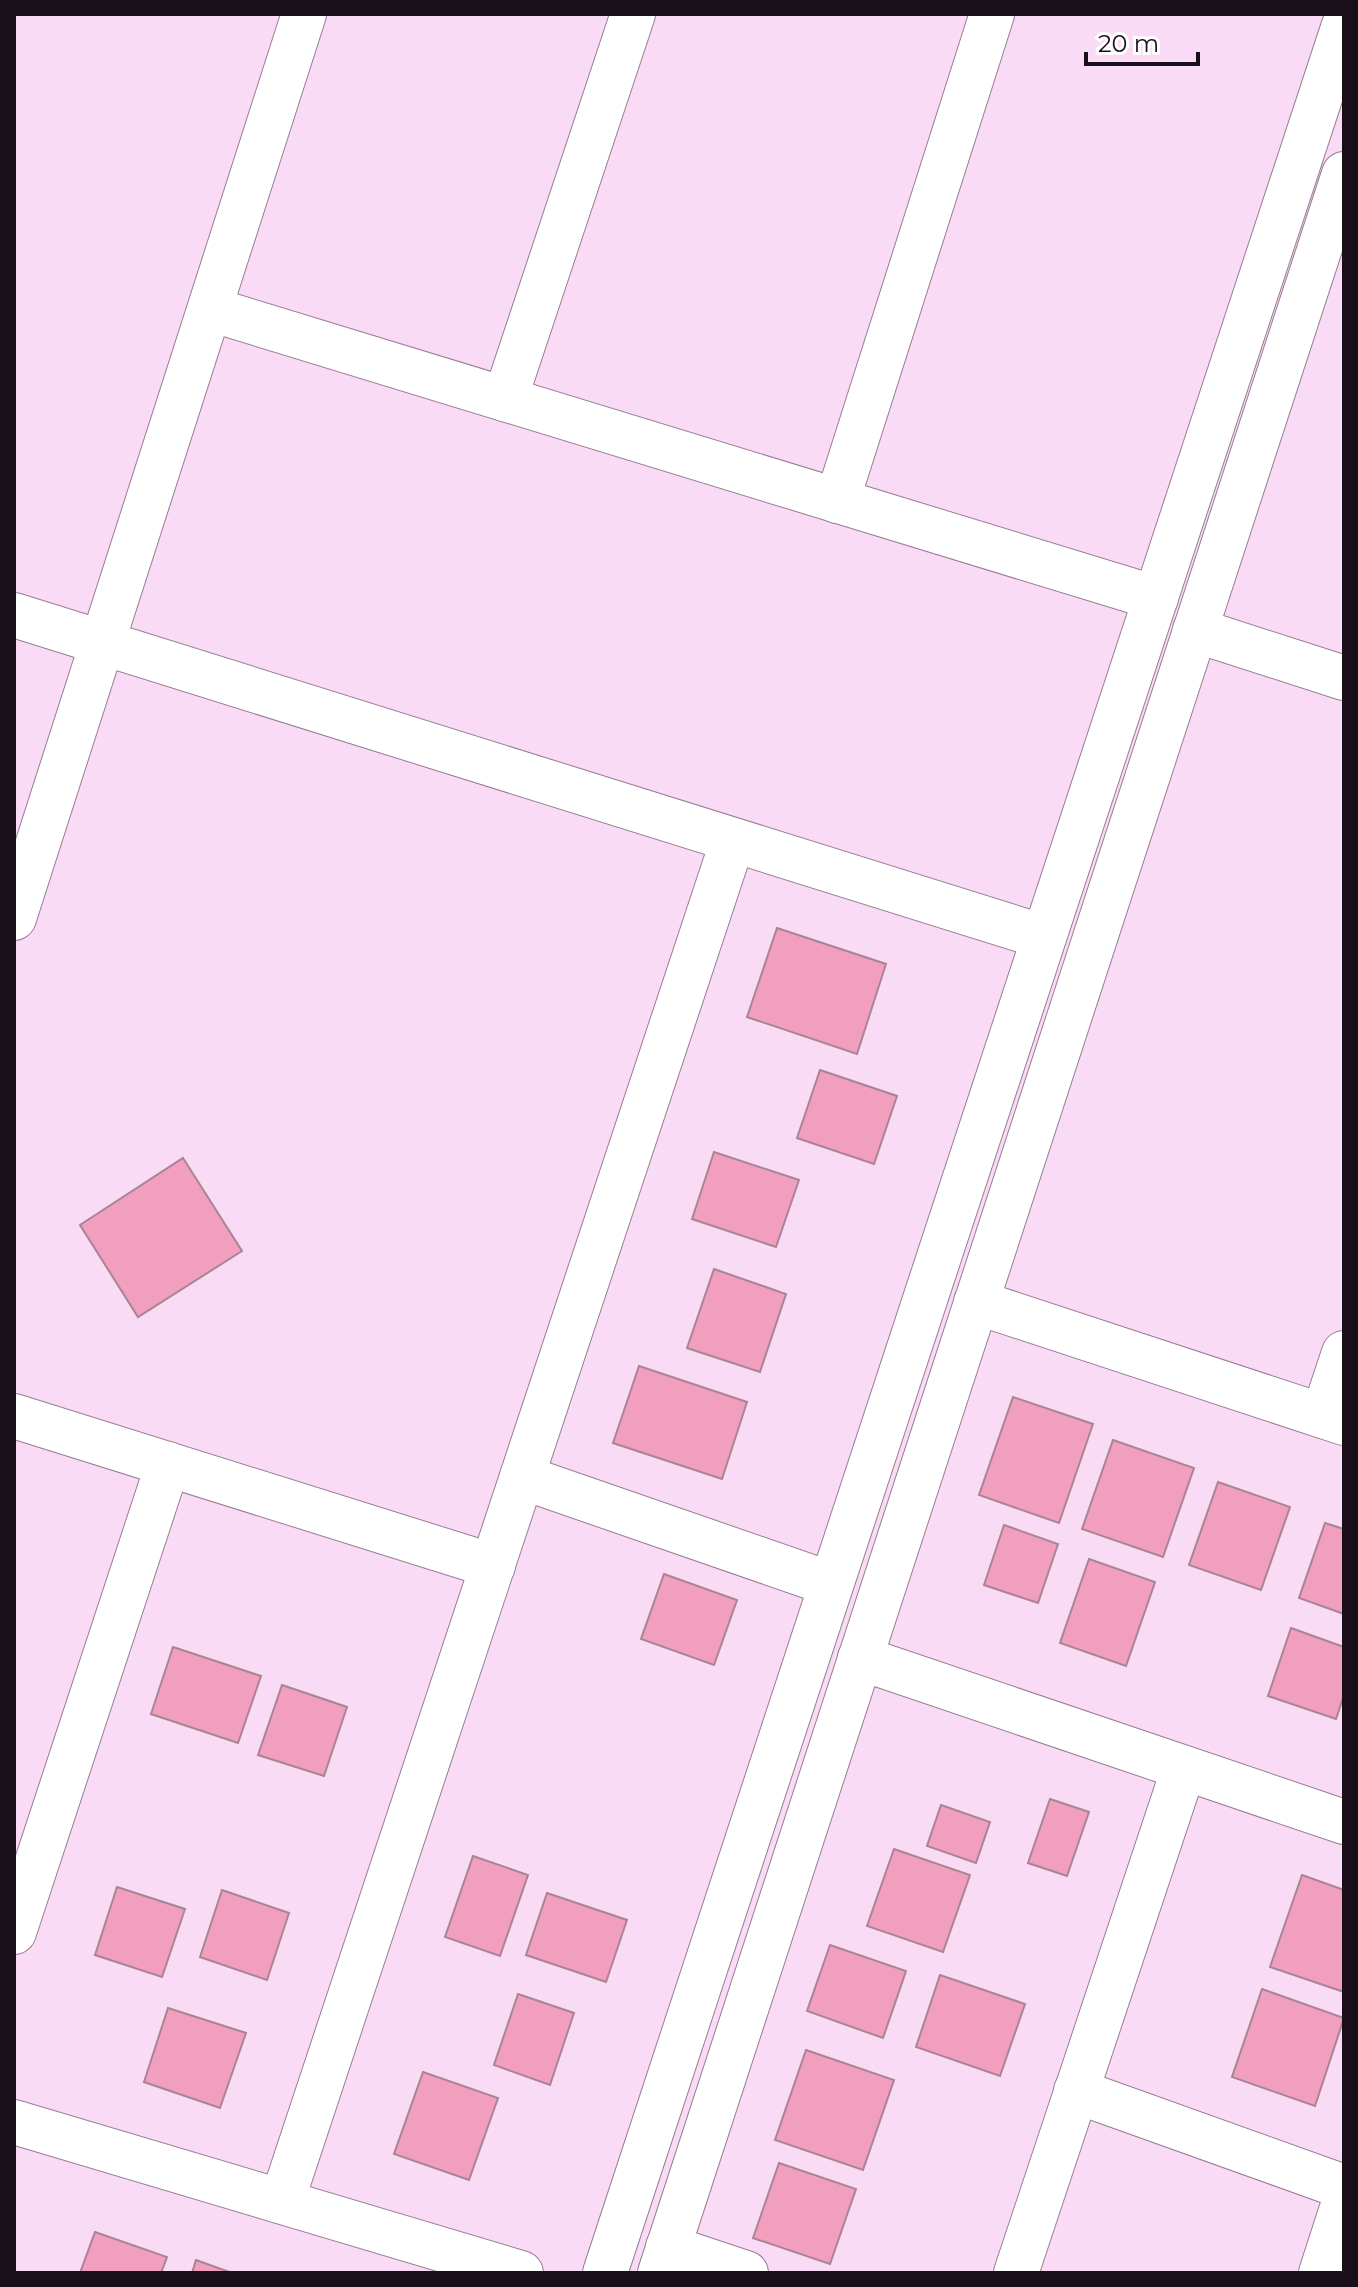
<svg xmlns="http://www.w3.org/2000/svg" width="1358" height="2287" font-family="Montserrat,sans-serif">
<rect width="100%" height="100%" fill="#f9dbf6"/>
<g fill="#f29ebe" stroke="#a98592" stroke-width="2">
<polygon points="777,928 886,964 857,1054 747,1017"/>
<polygon points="820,1070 897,1096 874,1164 797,1138"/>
<polygon points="714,1152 799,1180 776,1247 692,1219"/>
<polygon points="183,1158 242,1251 138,1317 80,1225"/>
<polygon points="714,1269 786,1294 760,1372 687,1348"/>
<polygon points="639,1366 747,1402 722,1479 613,1443"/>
<polygon points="1013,1397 1093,1424 1059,1523 979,1495"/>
<polygon points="1113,1440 1194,1468 1163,1557 1082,1529"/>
<polygon points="1218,1482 1290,1507 1261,1590 1189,1565"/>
<polygon points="1325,1523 1344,1529 1344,1614 1299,1598"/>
<polygon points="1004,1525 1058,1544 1038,1603 984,1585"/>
<polygon points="1089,1559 1155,1582 1126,1666 1060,1643"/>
<polygon points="664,1574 737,1600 714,1665 641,1639"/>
<polygon points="1291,1628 1344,1647 1344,1695 1336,1719 1268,1696"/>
<polygon points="173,1647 261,1676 238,1743 151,1714"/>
<polygon points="282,1685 347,1707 324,1776 258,1755"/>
<polygon points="1050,1799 1089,1812 1067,1876 1028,1863"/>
<polygon points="941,1805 990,1822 976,1863 927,1846"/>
<polygon points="894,1849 970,1875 943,1952 867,1926"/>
<polygon points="473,1856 528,1875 500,1956 445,1937"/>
<polygon points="1302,1875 1344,1890 1344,1992 1270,1967"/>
<polygon points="117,1887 185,1909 162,1977 95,1955"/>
<polygon points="222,1890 289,1913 267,1980 200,1957"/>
<polygon points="547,1893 627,1920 606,1982 526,1955"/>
<polygon points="830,1945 906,1971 883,2038 807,2011"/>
<polygon points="940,1975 1025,2004 1000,2076 916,2047"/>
<polygon points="1262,1989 1344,2018 1315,2106 1232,2077"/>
<polygon points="518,1994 574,2013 550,2085 494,2065"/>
<polygon points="168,2008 246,2033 220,2108 144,2082"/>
<polygon points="806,2050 894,2080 863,2170 775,2140"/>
<polygon points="423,2072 498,2098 469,2180 394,2154"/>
<polygon points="779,2163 856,2189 830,2264 753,2238"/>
<polygon points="95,2232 167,2257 161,2273 80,2273"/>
<polygon points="196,2260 232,2273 192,2273"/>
</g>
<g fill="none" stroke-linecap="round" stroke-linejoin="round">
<g stroke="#987d95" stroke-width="46">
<g id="minor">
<polyline points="210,309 1156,598"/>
<polyline points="505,399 633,14"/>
<polyline points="837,501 992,14"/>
<polyline points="14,615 1044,937"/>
<polyline points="1195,630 1344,678"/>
<polyline points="14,918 304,14"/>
<polyline points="976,1302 1344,1423"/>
<polyline points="14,1416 493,1566"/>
<polyline points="1323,1416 1344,1353"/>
<polyline points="522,1477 831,1584"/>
<polyline points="860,1658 1344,1822"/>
<polyline points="14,1932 168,1464"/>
<polyline points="1076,2091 1344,2187"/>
<polyline points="14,2122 521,2273"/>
<polyline points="282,2201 733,840"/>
<polyline points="668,2247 746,2273"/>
<polyline points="605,2273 1344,25"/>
<polyline points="660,2273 1344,174"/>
<polyline points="1016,2273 1184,1768"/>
<polyline points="1321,2273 1344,2202"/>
</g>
</g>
<use href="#minor" stroke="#fff" stroke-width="44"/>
</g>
<rect width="1358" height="2287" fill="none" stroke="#190f18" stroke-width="32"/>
<path d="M1086 52v12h112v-12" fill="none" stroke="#190f18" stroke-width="4"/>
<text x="1098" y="52" font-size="24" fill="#190f18" stroke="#ffffff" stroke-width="6" paint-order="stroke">20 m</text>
</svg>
